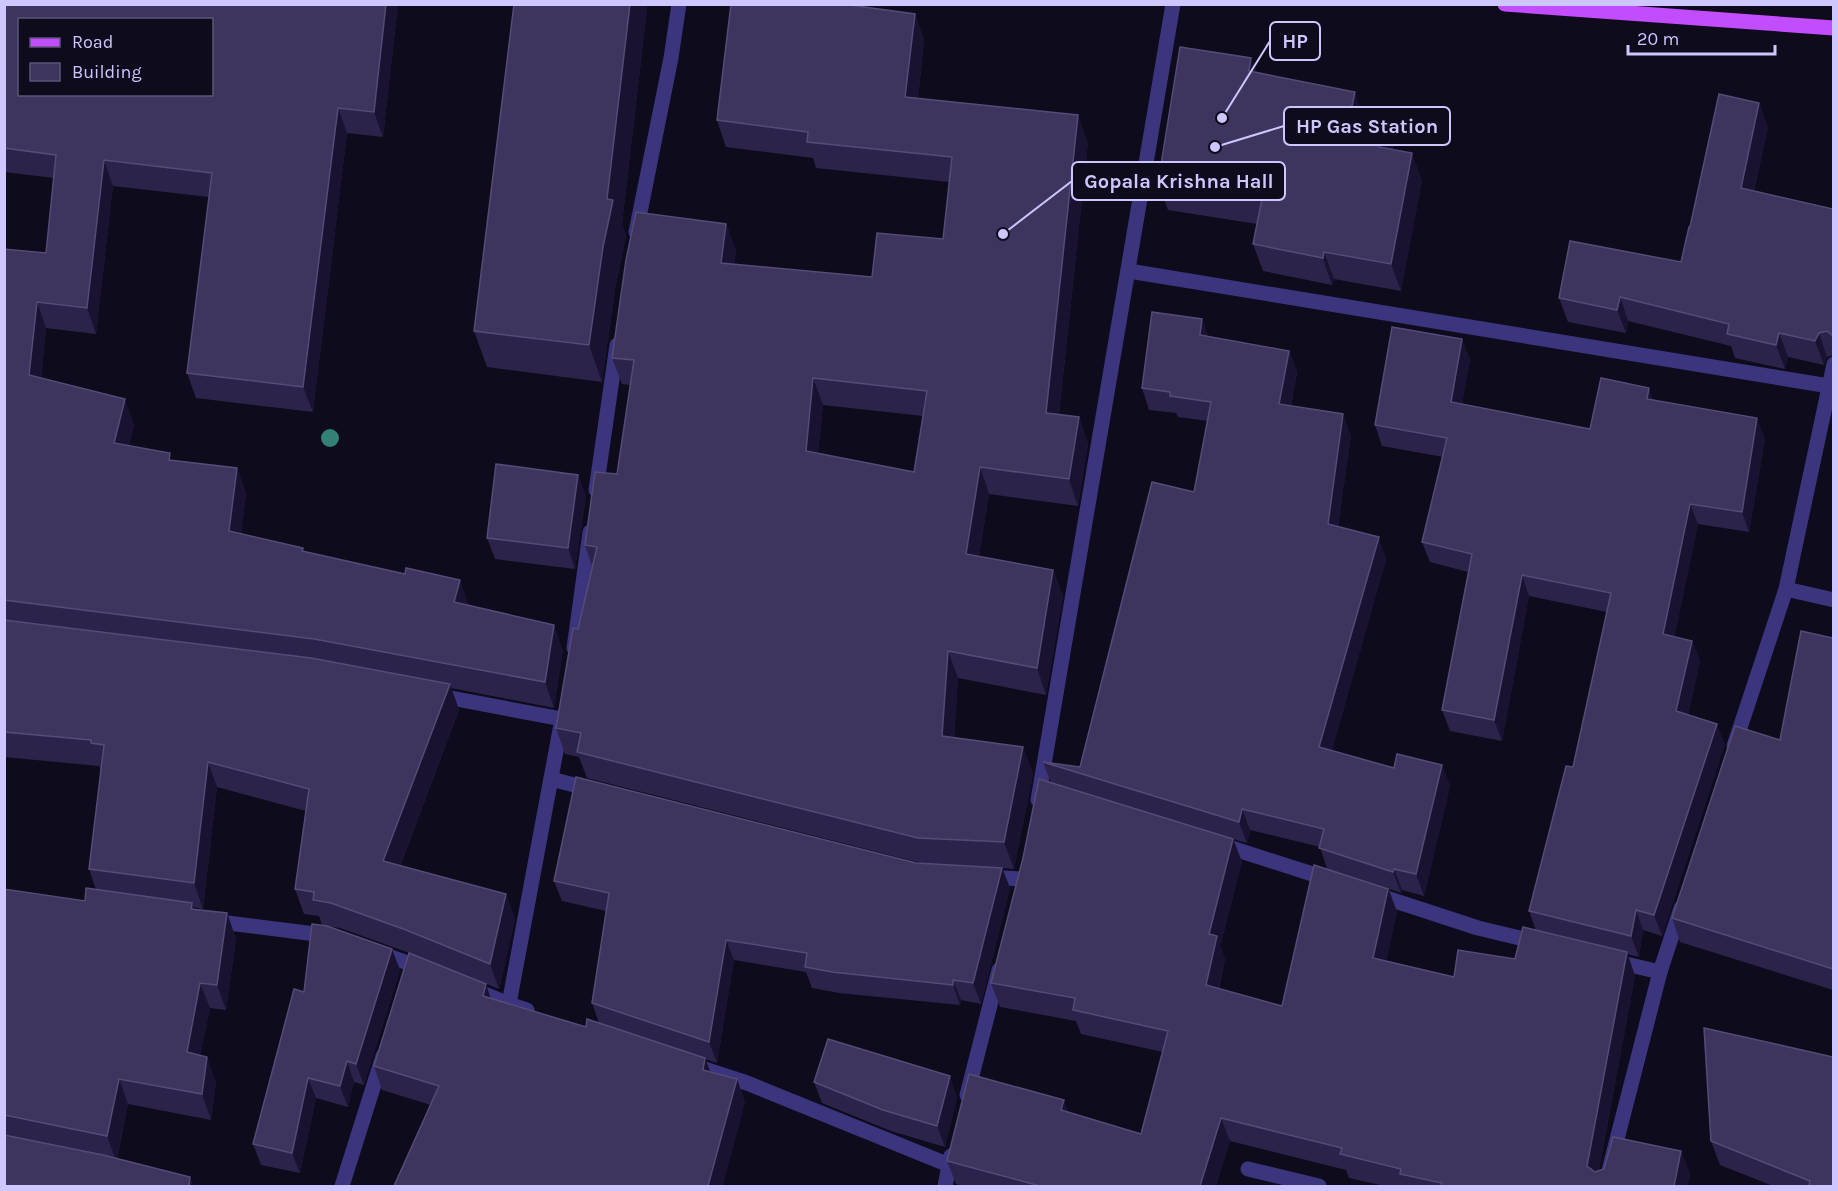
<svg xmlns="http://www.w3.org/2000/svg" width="1838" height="1191" font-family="Karla,sans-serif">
<rect width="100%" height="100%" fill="#0e0b1c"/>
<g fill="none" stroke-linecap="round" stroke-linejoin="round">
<g stroke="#3a357c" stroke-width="15">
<polyline points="636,232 671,58 679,4"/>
<polyline points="1129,271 1829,386"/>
<polyline points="1834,364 1786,589 1834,600"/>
<polyline points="596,490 617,345"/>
<polyline points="574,648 590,532"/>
<polyline points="435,695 562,719"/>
<polyline points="1734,746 1786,589"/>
<polyline points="551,779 594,790"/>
<polyline points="1038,800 1173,4"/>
<polyline points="1219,844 1331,880"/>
<polyline points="986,877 1022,879"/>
<polyline points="1374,894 1478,928 1541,943"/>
<polyline points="212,921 331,936"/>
<polyline points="377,952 425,969"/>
<polyline points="1613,961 1660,972"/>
<polyline points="472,989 509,1004"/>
<polyline points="527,1010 509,1004 562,719"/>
<polyline points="692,1065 747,1083 949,1165"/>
<polyline points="967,1095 999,970"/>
<polyline points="1248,1169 1319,1186"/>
<polyline points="342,1186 383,1056"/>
<polyline points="945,1186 951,1156"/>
<polyline points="1605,1186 1660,972 1681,908"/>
</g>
<polyline stroke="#c24dff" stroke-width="15" points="1505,4 1834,28"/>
</g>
<circle fill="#338076" cx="330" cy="438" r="9"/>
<g fill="#2c234b" fill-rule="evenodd">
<polygon points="4,4 398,4 383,137 347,133 313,412 196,398 187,373 209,197 113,186 96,334 46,328 41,378 134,424 129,445 172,460 237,468 246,493 241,534 303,548 304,551 469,605 563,650 554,708 451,688 459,710 400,866 506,894 515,920 499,989 415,955 340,928 327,926 400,970 364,1085 354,1082 348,1107 316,1098 300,1173 261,1165 253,1144 304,992 322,925 319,916 304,914 295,889 306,811 217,787 203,909 193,907 194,909 227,913 236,939 226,1010 210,1008 200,1055 216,1082 211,1120 128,1104 117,1159 4,1186 4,889 85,901 96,890 89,869 101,769 100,769 99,766 4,757 4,249 46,253 54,178 4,172"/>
<polygon points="514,4 646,4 647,9 622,224 626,236 616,284 602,382 487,367 474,331"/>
<path d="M915 14 924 40 918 99 1088 142 1059 415 1079 417 1088 444 1078 506 989 494 979 556 1053 570 1063 596 1046 695 958 678 954 738 1023 747 1033 774 1014 869 1002 868 1010 888 981 1004 961 1000 960 1005 839 993 812 988 806 972 734 960 717 1063 705 1059 710 1071 737 1079 745 1103 431 1105 382 1090 374 1066 491 998 586 1027 599 1023 592 1003 606 911 562 901 554 881 916 863 925 864 587 778 579 757 565 754 556 728 592 566 585 545 617 474 630 385 622 384 612 358 726 224 736 251 734 264 872 277 943 239 949 182 816 168 813 158 726 147 717 120ZM823 405 923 416 914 472 818 453Z"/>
<polygon points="1251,58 1257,73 1362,113 1394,144 1393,149 1422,180 1401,291 1334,279 1332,285 1263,271 1253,244 1257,224 1168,210 1158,183"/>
<polygon points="1768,127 1754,191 1833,209 1833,355 1827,357 1824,365 1788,357 1785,369 1735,358 1731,346 1628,321 1626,333 1568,322 1559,298 1681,262 1690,227"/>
<path d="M1202 319 1208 337 1289 351 1297 372 1291 406 1351 435 1338 526 1386 559 1332 750 1394 768 1442 765 1450 786 1424 896 1402 890 1401 893 1389 889 1397 912 1386 961 1454 977 1515 959 1536 931 1529 911 1573 767 1607 612 1529 596 1502 741 1450 731 1442 710 1468 572 1430 562 1422 542 1443 457 1382 446 1375 425 1462 339 1470 360 1462 404 1590 429 1654 401 1765 439 1749 532 1698 524 1674 637 1692 641 1700 661 1688 715 1725 744 1662 936 1643 930 1639 957 1627 954 1635 976 1599 1170 1681 1151 1690 1174 1687 1186H1385L1349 1178 1346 1170 1230 1141 1216 1186H964L956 1184 947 1161 1064 1100 1068 1113 1141 1134 1163 1052 1081 1034 1076 1021 1000 1007 991 983 1051 783 1043 762 1080 767 1194 492 1208 421 1178 417 1176 413 1149 410 1142 388ZM1250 830 1320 847 1327 869 1282 1006 1219 989 1225 959 1220 946 1242 862 1233 839 1247 843Z"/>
<polygon points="578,475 586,496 575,569 495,559 487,538"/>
<polygon points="1833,638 1833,990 1680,942 1672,918 1780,740"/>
<polygon points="814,1082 957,1097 945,1147 891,1131 822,1103"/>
<polygon points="1711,1141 1833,1186 1773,1186 1720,1165"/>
</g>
<g fill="#191230">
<polygon points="386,4 398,4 383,137 374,112"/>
<polygon points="630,4 646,4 647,9 622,224 626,236 616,284 602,382 589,345"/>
<polygon points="915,14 924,40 915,124 905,97"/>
<polygon points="1251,58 1261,85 1249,71"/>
<polygon points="1355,92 1364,119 1351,111"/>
<polygon points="1759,103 1768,127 1749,212 1741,188"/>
<polygon points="338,108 347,133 313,412 303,387"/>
<polygon points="1078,115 1088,142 1056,440 1046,413"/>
<polygon points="1384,117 1394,144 1389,174 1379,147"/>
<polygon points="1412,153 1422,180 1401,291 1391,264"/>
<polygon points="104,160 113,186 96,334 87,308"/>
<polygon points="726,224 736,251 731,289 721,263"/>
<polygon points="1324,252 1334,279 1332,285 1323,258"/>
<polygon points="1620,297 1628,321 1626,333 1617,310"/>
<polygon points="37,302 46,328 39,400 29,375"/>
<polygon points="1202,319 1209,340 1200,335"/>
<polygon points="1779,333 1788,357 1785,369 1776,345"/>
<polygon points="1819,333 1827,357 1824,365 1815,341"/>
<polygon points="1462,339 1470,360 1459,423 1451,402"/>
<polygon points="1289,351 1297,372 1287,425 1279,404"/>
<polygon points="813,378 823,405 815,477 806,451"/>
<polygon points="1649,388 1656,408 1647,399"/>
<polygon points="125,399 134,424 123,468 114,443"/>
<polygon points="1343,414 1351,435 1335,545 1328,524"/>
<polygon points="1079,417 1088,444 1078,506 1069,479"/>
<polygon points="1757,418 1765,439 1749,532 1742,512"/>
<polygon points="980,467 989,494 975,580 966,554"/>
<polygon points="237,468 246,493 239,557 229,531"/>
<polygon points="578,475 586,496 575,569 568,548"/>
<polygon points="1690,504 1698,524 1671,655 1663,634"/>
<polygon points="1379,537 1386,559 1327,768 1319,747"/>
<polygon points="1053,570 1063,596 1046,695 1037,668"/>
<polygon points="1522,575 1529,596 1502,741 1494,720"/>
<polygon points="460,580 469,605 464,628 454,602"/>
<polygon points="554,625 563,650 554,708 545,682"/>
<polygon points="1692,641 1700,661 1684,732 1676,711"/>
<polygon points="948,651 958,678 952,762 942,736"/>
<polygon points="450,684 459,710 392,886 383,861"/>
<polygon points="1717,724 1725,744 1662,936 1654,915"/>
<polygon points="1023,747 1033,774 1014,869 1004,842"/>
<polygon points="208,762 217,787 203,909 194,883"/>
<polygon points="1442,765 1450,786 1424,896 1416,874"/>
<polygon points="1242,809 1250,830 1247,843 1239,822"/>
<polygon points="1233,839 1242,862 1220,946 1225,959 1214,1009 1206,985 1209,934"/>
<polygon points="1002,868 1010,888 981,1004 973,983"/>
<polygon points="1394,869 1402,890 1401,893 1393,872"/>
<polygon points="1388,889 1397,912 1382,982 1373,958"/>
<polygon points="506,894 515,920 499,989 490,964"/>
<polygon points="1636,910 1643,930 1639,957 1631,936"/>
<polygon points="227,913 236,939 226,1010 217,985"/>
<polygon points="726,940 734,960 717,1063 709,1042"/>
<polygon points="392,949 400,970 364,1085 356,1064"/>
<polygon points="1627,952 1635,976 1596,1186 1587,1166"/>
<polygon points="953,980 961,1000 960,1005 953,985"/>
<polygon points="200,983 210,1008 196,1078 187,1052"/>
<polygon points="486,984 494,1009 483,996"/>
<polygon points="207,1057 216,1082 211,1120 202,1094"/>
<polygon points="705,1058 714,1082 703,1070"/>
<polygon points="347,1061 354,1082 348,1107 340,1086"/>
<polygon points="950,1076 957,1097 945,1147 937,1126"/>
<polygon points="308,1078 316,1098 300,1173 292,1153"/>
<polygon points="119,1079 128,1104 116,1161 107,1136"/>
<polygon points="737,1079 745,1103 723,1186 708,1186"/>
<polygon points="1064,1100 1073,1124 1061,1110"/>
<polygon points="1221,1118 1230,1141 1216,1186 1200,1186"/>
<polygon points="1681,1151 1690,1174 1687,1186 1674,1186"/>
<polygon points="190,1177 194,1186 189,1186"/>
</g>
<g fill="#3e355e" stroke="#544c77" stroke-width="1.5" fill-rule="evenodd">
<path d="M4 4H386L374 112 338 108 303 387 187 373 212 173 104 160 87 308 37 302 29 375 125 399 114 443 170 453 169 460 237 468 229 531 303 548 302 551 405 574 406 568 460 580 454 602 554 625 545 682 314 639 4 600V249L46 253 56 155 4 148ZM20 20H212V94H20Z"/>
<polygon points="514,4 630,4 607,199 613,200 603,247 589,345 474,331"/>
<path d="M731 4H842L915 14 905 97 1078 115 1046 413 1079 417 1069 479 980 467 966 554 1053 570 1037 668 948 651 942 736 1023 747 1004 842 918 838 577 752 581 733 556 728 573 628 578 629 597 547 585 545 595 472 617 474 634 360 612 358 626 260 636 212 726 224 721 263 872 277 877 233 943 239 952 157 807 142 808 132 717 120ZM813 378 927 391 914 472 806 451Z"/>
<polygon points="1180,47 1251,58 1249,71 1355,92 1351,111 1384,117 1379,147 1412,153 1391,264 1324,252 1323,258 1253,244 1262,199 1158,183"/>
<polygon points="1719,94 1759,103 1741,188 1833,209 1833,336 1827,331 1819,333 1815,341 1779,333 1776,345 1727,334 1729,324 1620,297 1617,310 1559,298 1570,241 1681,262 1689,227 1690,227"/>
<polygon points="1152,312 1202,319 1200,335 1289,351 1279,404 1343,414 1328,524 1379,537 1319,747 1394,768 1397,754 1442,765 1416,874 1394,869 1393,872 1319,848 1324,829 1242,809 1239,822 1043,762 1080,767 1152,482 1194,492 1211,402 1170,396 1170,392 1142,388"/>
<polygon points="1392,327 1462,339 1451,402 1590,429 1601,378 1649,388 1647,399 1757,418 1742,512 1690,504 1663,634 1692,641 1676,711 1717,724 1654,915 1636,910 1631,936 1529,911 1566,766 1573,767 1611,593 1522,575 1494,720 1442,710 1472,554 1422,542 1447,438 1375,425"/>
<polygon points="496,464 578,475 568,548 487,538"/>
<polygon points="4,620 311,658 450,684 383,861 506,894 490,964 406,930 331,903 313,900 314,892 295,889 309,789 208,762 194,883 89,869 104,745 91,743 91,740 4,732"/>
<polygon points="1801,631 1833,638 1833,969 1672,918 1735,726 1780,740"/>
<polygon points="576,777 916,863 1002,868 973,983 953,980 953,985 832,972 805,967 807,953 726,940 709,1042 592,1003 609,893 554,881"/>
<polygon points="1039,779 1233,839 1209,934 1217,936 1206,985 1282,1006 1314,865 1388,889 1373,958 1454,977 1458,950 1515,959 1523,927 1627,952 1587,1166 1595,1172 1604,1169 1613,1137 1681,1151 1674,1186 1441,1186 1442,1183 1400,1174 1401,1169 1340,1154 1342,1148 1221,1118 1200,1186 1040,1186 947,1161 969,1074 1064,1100 1061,1110 1141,1134 1168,1031 1073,1010 1075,998 991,983 1023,858"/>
<polygon points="86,888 192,903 191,909 227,913 217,985 200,983 187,1052 207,1057 202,1094 119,1079 107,1136 4,1115 4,889 85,901"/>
<polygon points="312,924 327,926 392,949 356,1064 347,1061 340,1086 308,1078 292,1153 253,1144 294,989 304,992"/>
<polygon points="409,953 486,984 483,996 586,1027 587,1019 705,1058 703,1070 737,1079 708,1186 394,1186 439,1086 374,1066"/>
<polygon points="1704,1028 1833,1057 1833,1186 1809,1186 1810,1181 1711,1141"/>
<polygon points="828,1039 950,1076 937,1126 883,1110 814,1082"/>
<polygon points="4,1135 103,1155 190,1177 189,1186 4,1186"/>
</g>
<path fill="none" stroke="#cec6ff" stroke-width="2" d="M1222 118L1270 41M1215 147L1284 126M1003 234L1072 181"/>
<g fill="#cec6ff" stroke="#0e0b1c" stroke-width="2">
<circle cx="1222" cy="118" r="6"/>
<circle cx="1215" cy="147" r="6"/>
<circle cx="1003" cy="234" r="6"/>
</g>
<g fill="#0e0b1c" stroke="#cec6ff" stroke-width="2">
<rect x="1270" y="22" width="50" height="38" rx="6"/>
<rect x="1284" y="107" width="166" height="38" rx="6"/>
<rect x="1072" y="162" width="213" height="38" rx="6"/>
</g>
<g font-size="20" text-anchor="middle" font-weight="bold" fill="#cec6ff">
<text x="1295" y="48">HP</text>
<text x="1367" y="133">HP Gas Station</text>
<text x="1179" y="188">Gopala Krishna Hall</text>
</g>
<rect width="1838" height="1191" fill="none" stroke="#cec6ff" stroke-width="12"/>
<rect x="18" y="18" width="195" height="78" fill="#0e0b1c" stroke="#5b5677" stroke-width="1.5"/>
<rect x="30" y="38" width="30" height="9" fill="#c24dff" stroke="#5b5677" stroke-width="1.5"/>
<text x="72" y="48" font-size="18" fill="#cec6ff">Road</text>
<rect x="30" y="63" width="30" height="18" fill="#3e355e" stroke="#5b5677" stroke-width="1.5"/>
<text x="72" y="78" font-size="18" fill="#cec6ff">Building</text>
<path d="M1628 45v9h147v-9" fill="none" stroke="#cec6ff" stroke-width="3"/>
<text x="1637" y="45" font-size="18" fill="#cec6ff" stroke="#0e0b1c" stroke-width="4.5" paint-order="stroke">20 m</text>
</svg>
